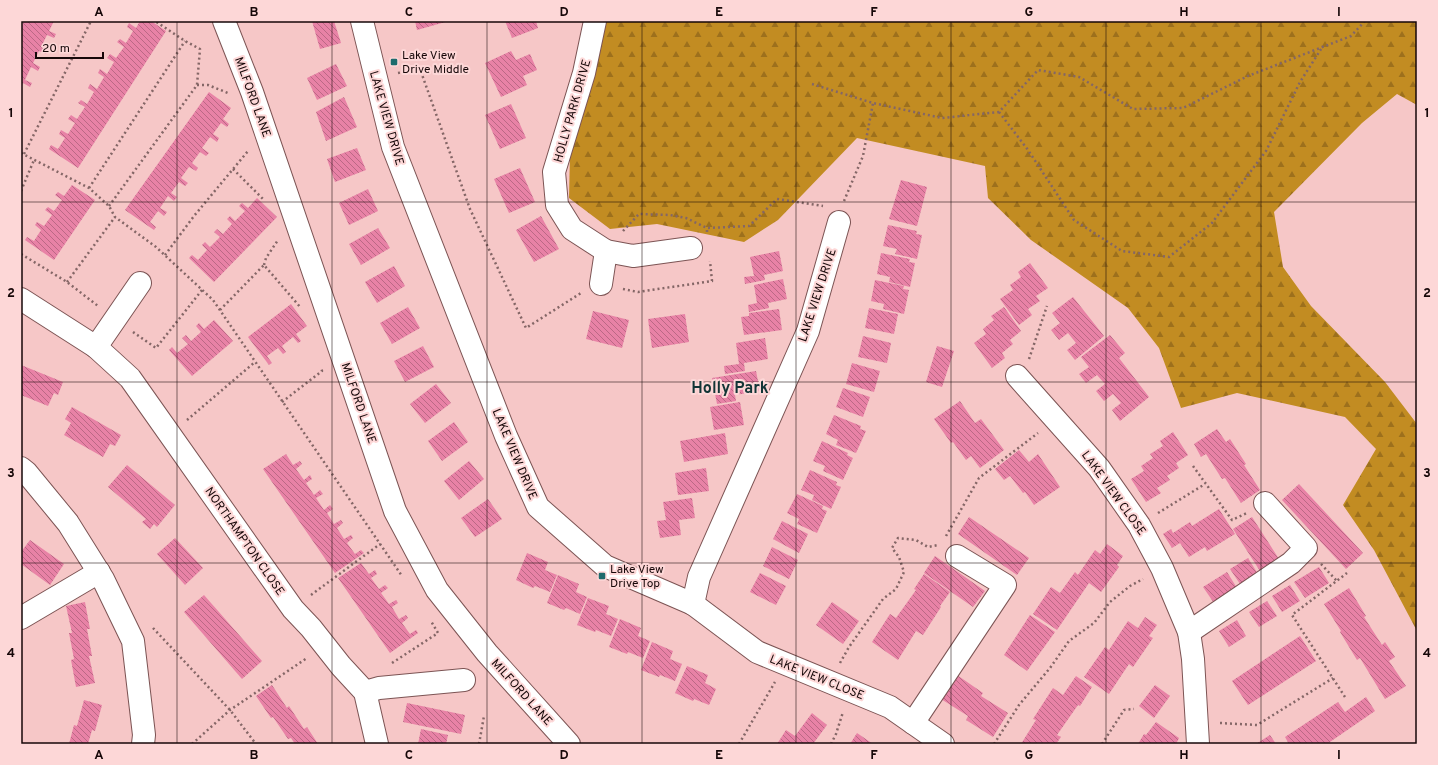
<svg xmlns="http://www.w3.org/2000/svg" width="1438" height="765" font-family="Overpass,sans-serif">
<defs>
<pattern id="forest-firs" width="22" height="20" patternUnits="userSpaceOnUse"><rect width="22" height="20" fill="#c28c22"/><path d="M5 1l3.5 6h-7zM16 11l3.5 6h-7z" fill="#9d701c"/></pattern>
<pattern id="building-back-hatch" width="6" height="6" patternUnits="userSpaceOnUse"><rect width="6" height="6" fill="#e882a6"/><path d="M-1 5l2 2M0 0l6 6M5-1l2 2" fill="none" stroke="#bb6885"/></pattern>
</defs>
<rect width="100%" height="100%" fill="#f6c7c7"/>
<polygon fill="url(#forest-firs)" points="606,21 1417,21 1417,105 1397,94 1362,123 1274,212 1283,267 1311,306 1385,382 1417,424 1417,631 1374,550 1343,505 1376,449 1345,417 1237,393 1181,408 1159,348 1128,308 1031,240 988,198 985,166 857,138 778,220 744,242 657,224 610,229 569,198 570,154"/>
<g fill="url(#building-back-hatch)">
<polygon points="24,21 54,21 49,31 56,34 54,38 47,35 41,47 48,51 46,54 39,51 33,63 40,67 38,71 31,67 25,80 32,83 30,87 23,83 21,89 21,27"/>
<polygon points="140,21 151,21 166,31 78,168 49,149 51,145 58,149 65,138 59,134 61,130 68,134 75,123 68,119 71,115 77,119 85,107 78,103 81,100 87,104 94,92 88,88 90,84 97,89 104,77 98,73 100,69 107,74 114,62 107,58 110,54 116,58 124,47 117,42 120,39 126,43 133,31 127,27 129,23 136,28"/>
<polygon points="312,21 334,21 341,43 320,49"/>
<polygon points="415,21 449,21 417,30"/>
<polygon points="505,21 536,21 538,28 512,38"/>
<polygon points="511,51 516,60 530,54 537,70 523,76 527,85 501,97 485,63"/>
<polygon points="336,64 347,86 317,100 307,78"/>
<polygon points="209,92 231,108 223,119 229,124 227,127 221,123 213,134 219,138 217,142 210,137 202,148 209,153 206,156 200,152 192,163 198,168 196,171 189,167 181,178 188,183 185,186 179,182 171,193 177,197 174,201 168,196 160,208 167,212 164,216 158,211 150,222 156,227 154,230 125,210"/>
<polygon points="344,97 357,127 326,141 316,112"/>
<polygon points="511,104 526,138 500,149 485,115"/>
<polygon points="357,148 366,170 335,182 327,159"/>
<polygon points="520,168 535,202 509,213 494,179"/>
<polygon points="901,180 927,187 917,226 889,219"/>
<polygon points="72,185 95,200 54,260 25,240 27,237 34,241 41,230 35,225 37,222 44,226 52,215 45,210 48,207 54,211 62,200 55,195 58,192 64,196"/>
<polygon points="368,189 378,211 349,225 339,203"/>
<polygon points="257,198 277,217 214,282 189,258 192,255 198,260 207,250 202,245 205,242 210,247 220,237 214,232 217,229 223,234 232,224 227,219 230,216 235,221 245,211 239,206 242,203 248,208"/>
<polygon points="541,216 559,249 534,262 516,230"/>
<polygon points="888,225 917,231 916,234 922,235 917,259 895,254 897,249 883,246"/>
<polygon points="378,228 390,248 361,265 349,244"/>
<polygon points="779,251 783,271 764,275 765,280 745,284 744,277 754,276 750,257"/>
<polygon points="881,253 910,259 909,262 915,263 910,287 889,282 890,277 877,274"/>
<polygon points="1030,263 1048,288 1036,296 1040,301 1028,309 1032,315 1019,325 1000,299 1013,290 1010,285 1021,277 1018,272"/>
<polygon points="394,266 405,286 377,303 365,282"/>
<polygon points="783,279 787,299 768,303 769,308 749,312 748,305 757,303 754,285"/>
<polygon points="875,280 904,286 903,289 909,290 904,314 883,309 884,304 871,301"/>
<polygon points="1073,297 1104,336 1075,360 1067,350 1076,343 1068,333 1059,340 1051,330 1060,323 1052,313"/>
<polygon points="291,304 307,326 296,334 301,341 298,343 293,337 282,346 286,352 283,354 278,348 267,356 272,363 269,365 248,337"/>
<polygon points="408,307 420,328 392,344 380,323"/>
<polygon points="1004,307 1021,331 1010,340 1013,344 1002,353 1005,358 992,368 974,343 986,334 983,329 994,320 991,316"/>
<polygon points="869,308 898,314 894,334 865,328"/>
<polygon points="779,309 782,330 744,335 741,317 749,316 749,313"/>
<polygon points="593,311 629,320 622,348 586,339"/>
<polygon points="685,314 689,342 652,348 648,319"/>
<polygon points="214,320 233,341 192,376 169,350 172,347 177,353 188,344 182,338 186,335 191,341 201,332 196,326 199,323 204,329"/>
<polygon points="1110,335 1125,353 1119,358 1149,397 1120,421 1112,410 1121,403 1113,394 1104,401 1096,391 1105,384 1097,375 1086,383 1079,374 1089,367 1081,357"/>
<polygon points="863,336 891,343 887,363 858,357"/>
<polygon points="765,338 768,359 744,363 745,371 725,374 724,366 739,364 736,343"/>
<polygon points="423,346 434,367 405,382 394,361"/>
<polygon points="937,346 954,351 942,387 926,382"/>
<polygon points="852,363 880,371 874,392 846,384"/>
<polygon points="21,365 63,382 58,395 54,393 48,406 21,395"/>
<polygon points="756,371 760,391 735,395 736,401 717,404 712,378"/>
<polygon points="436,384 451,403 425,423 410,404"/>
<polygon points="843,388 870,397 863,417 836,407"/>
<polygon points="960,401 975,423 981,419 1004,450 980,468 971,456 966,460 953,442 951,443 934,419"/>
<polygon points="740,402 744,425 714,430 710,407"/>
<polygon points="72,407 121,435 115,446 110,444 103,457 64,435 71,423 65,419"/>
<polygon points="834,415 861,426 860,429 866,431 856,453 836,445 838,440 826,434"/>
<polygon points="454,422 468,442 442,461 428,441"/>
<polygon points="1217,429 1226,442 1230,439 1246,464 1244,465 1260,490 1241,503 1225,478 1222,479 1206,454 1201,457 1194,444"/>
<polygon points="1173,432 1188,455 1176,463 1179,468 1167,476 1170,480 1157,488 1161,493 1146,502 1131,479 1144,471 1141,466 1153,458 1150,454 1163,446 1160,441"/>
<polygon points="725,433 728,454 684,462 680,441"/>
<polygon points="822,441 848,453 847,455 853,458 843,480 823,471 825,466 813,461"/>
<polygon points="1019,450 1029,462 1038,454 1060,487 1034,505 1025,492 1023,493 1010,476 1004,480 995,469"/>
<polygon points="286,454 293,465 300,461 302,464 296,469 304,480 310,475 312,479 306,483 314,495 320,490 323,494 316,498 324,510 330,505 333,509 327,513 334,524 341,520 343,523 337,528 344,539 351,535 353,538 347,543 355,554 361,550 364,553 335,573 263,469"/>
<polygon points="469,461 484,479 459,500 444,481"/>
<polygon points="127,465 175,505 157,527 154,524 150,529 142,522 146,519 108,487"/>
<polygon points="706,468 709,491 678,495 675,473"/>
<polygon points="810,470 837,482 836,485 841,487 831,509 812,500 814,495 801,490"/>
<polygon points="1299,484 1363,553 1346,569 1282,500"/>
<polygon points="797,494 823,506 822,509 827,511 817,533 797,524 799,519 787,513"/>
<polygon points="692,498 695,518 679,520 681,535 660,538 657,521 666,520 663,502"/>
<polygon points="488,499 502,519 475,537 461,518"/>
<polygon points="1219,509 1235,534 1207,551 1205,547 1189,557 1180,543 1172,548 1163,534 1171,529 1173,533 1190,522 1192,526"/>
<polygon points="969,517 1029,558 1017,575 958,534"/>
<polygon points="1252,517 1279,559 1260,571 1233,529"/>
<polygon points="782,521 808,534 799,553 773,539"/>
<polygon points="175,538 203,568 185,585 157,554"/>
<polygon points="30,540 64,564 50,585 21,564 21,552"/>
<polygon points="1107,544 1123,556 1117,565 1119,567 1101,592 1089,583 1057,630 1033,614 1051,587 1060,593 1075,572 1078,575 1095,550 1100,554"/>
<polygon points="772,547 798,560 789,579 763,566"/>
<polygon points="527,553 548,562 545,570 557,575 550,592 535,586 533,588 516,580"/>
<polygon points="935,556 985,591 973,607 924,573"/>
<polygon points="1248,558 1258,574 1240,584 1230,569"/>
<polygon points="361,563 369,574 375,570 377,574 371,578 379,589 385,585 388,588 381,593 389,604 396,600 398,603 392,607 399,619 406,615 408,618 402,623 410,634 416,630 418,633 390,653 338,578"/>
<polygon points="1319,567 1329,583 1305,598 1294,582"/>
<polygon points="1227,572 1237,588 1214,603 1203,587"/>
<polygon points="760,573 786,586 776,605 750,592"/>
<polygon points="924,574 950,592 940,606 941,607 923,635 916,631 898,660 872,642 890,614 896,618 916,590 914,589"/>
<polygon points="558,575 579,584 576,592 587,597 580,614 566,608 564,610 547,603"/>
<polygon points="1290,585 1300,601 1282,612 1272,596"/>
<polygon points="1349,588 1366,616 1364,617 1382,645 1385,642 1395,657 1389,661 1406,686 1385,699 1360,658 1357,660 1340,632 1341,631 1324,604"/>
<polygon points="204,595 262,661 242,679 184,612"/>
<polygon points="588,598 609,606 606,614 618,619 611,636 596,630 595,632 577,625"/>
<polygon points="1267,601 1277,616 1259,627 1249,612"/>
<polygon points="85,602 90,629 87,629 92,656 89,656 95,683 76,687 71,660 74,659 69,633 72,633 66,606"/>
<polygon points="832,602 859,621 843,644 816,625"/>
<polygon points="1030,615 1055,632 1027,671 1004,655"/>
<polygon points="1145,617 1157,625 1149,636 1153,638 1133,667 1129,664 1109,694 1084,677 1105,647 1109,650 1128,621 1138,628"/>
<polygon points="620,619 641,628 638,636 650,641 643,658 628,652 627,654 609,647"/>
<polygon points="1237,620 1246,636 1229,647 1219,631"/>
<polygon points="1300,636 1316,661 1248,705 1232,681"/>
<polygon points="652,642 673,651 670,659 682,664 675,681 660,675 659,677 641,670"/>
<polygon points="687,666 708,675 705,683 716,689 709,705 694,699 693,701 675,693"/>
<polygon points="957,675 983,693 981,696 1008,713 993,737 966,720 968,716 941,699"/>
<polygon points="1076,676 1092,687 1080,706 1078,705 1057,735 1061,737 1056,744 1021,744 1036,720 1033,719 1053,688 1063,695"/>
<polygon points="272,685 287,708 289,706 304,729 307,727 318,744 295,744 291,738 288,739 273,717 271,718 256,696"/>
<polygon points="1155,685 1170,696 1154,718 1139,706"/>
<polygon points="1366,697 1375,711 1327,744 1289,744 1285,737 1338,702 1345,712"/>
<polygon points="84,700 102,705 95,731 92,730 88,744 69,744 74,725 77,726"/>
<polygon points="407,703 465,715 461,734 403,722"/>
<polygon points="812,713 827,725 813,744 777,744 786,730 795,736"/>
<polygon points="1156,722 1179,738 1176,744 1138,744 1144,734 1146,735"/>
<polygon points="421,729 448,735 446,744 418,744"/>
<polygon points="857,733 873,744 850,744"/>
<polygon points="1270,735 1276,744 1256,744"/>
</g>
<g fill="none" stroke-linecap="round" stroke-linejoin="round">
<g stroke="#7c5454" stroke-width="24">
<g id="minor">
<polyline points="224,21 252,92 395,511 437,590 487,653 569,744"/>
<polyline points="362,21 393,147 506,436 538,507 605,566 693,604 757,652 890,707 943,744"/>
<polyline points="595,21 584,73 554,172 557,205 572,229 606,251 601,284"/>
<polyline points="606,251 633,256 691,248"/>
<polyline points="21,299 96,347 130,378 293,609 311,628 341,666 365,692 377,744"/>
<polyline points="96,347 140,283"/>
<polyline points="1017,376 1099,468 1139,525 1162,568 1189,632 1193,659 1198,744"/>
<polyline points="21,468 26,472 68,523 103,579 133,641 144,735 143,744"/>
<polyline points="693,604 699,577 808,331 839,222"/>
<polyline points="21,618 99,572"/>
<polyline points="1189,632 1291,563 1306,548 1265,503"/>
<polyline points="365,692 379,688 464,680"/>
<polyline points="913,723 1005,585 957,556"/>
</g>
</g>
<g stroke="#846666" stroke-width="2.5" stroke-dasharray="2 3" stroke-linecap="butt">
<polyline points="1415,21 1417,24"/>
<polyline points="398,73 420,69 470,209 526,328 581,293"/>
<polyline points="812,84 873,103 942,118 999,112 1038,70 1079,77 1133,109 1183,108 1248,76 1351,36 1365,21"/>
<polyline points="197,85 208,85 228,93"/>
<polyline points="999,112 1028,150 1074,220 1122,251 1169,257 1212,223 1266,151 1300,82 1323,46"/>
<polyline points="21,153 89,188 109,206 115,217 156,247 213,300 402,576"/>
<polyline points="24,154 91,21"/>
<polyline points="233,169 264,200"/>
<polyline points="89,188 185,41"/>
<polyline points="21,191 34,160"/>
<polyline points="844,201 863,156 873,103"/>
<polyline points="109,206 197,85 200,49 185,41 155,21"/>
<polyline points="623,231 639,214 670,215 686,218 707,228"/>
<polyline points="707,232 707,228 749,226 777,199 823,206"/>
<polyline points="21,254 67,282 98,306"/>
<polyline points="165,255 194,216 248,151"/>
<polyline points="264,265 266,258 278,240"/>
<polyline points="67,282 115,217"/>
<polyline points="623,289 638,292 712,281 710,261"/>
<polyline points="220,310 264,265 301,308"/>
<polyline points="133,332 156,348 202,290"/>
<polyline points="1029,359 1047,306"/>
<polyline points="282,402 322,371 321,367"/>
<polyline points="187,420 255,362"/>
<polyline points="1193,466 1232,520 1247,513"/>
<polyline points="1158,513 1205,484"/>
<polyline points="946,536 979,478 1038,433"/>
<polyline points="1321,564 1337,581"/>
<polyline points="311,595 380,544"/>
<polyline points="153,628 230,710 256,744"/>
<polyline points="392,663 438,633 431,621"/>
<polyline points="840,663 849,647 883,599 896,589 904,572 899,557 892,548 898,538 916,540 928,547 938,545"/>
<polyline points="1345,697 1292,615 1347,573"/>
<polyline points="1220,723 1257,725 1333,678"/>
<polyline points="192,744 230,710 307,658"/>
<polyline points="479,744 484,716"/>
<polyline points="739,744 775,682"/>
<polyline points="831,744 836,734 843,712"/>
<polyline points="994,744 1019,705 1050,668 1069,641 1094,623 1110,602 1130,586 1143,579"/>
<polyline points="1102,744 1124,710 1134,709"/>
</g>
<use href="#minor" stroke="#fff" stroke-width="22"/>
</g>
<path fill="none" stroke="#160708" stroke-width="1" stroke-opacity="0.55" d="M177 21V744M332 21V744M487 21V744M642 21V744M796 21V744M951 21V744M1106 21V744M1261 21V744M21 202H1417M21 382H1417M21 563H1417"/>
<g fill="#1e6b6d" stroke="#fdd7d7" stroke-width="1.5">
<rect x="390" y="58" width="8" height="8" rx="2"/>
<rect x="598" y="572" width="8" height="8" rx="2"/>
</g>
<g text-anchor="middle" stroke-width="4" stroke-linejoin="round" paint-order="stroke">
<g font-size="12" fill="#160708" stroke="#fdd7d7" text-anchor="start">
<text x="402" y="59">Lake View<tspan x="402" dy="14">Drive Middle</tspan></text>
<text x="610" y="573">Lake View<tspan x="610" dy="14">Drive Top</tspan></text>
</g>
<g font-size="12" fill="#160708" stroke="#fdd7d7">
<text transform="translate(253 97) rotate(70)" y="4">MILFORD LANE</text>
<text transform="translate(572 111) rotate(-74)" y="4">HOLLY PARK DRIVE</text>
<text transform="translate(387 118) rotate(74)" y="4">LAKE VIEW DRIVE</text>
<text transform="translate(817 295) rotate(-72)" y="4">LAKE VIEW DRIVE</text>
<text transform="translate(359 403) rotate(71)" y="4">MILFORD LANE</text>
<text transform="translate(515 454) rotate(67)" y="4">LAKE VIEW DRIVE</text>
<text transform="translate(1114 493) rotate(54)" y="4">LAKE VIEW CLOSE</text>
<text transform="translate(245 541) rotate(55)" y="4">NORTHAMPTON CLOSE</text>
<text transform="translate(817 677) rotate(22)" y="4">LAKE VIEW CLOSE</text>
<text transform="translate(522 692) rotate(48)" y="4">MILFORD LANE</text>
</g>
<g font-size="16" font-weight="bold" fill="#123536" stroke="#fdd7d7">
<text x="730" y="393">Holly Park</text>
</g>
</g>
<rect width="1438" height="765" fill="none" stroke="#fdd7d7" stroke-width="44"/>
<path d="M36 52v6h67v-6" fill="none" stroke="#160708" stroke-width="2"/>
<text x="42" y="52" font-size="12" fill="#160708" stroke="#fdd7d7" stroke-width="3" paint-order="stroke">20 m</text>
<rect x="22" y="22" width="1394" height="721" fill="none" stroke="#160708" stroke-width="1.5"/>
<g font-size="13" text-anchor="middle" font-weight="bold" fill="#160708">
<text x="99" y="16">A</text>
<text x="254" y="16">B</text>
<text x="409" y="16">C</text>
<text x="564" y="16">D</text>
<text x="719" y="16">E</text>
<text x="874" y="16">F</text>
<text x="1029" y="16">G</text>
<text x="1184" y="16">H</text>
<text x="1339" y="16">I</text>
<text x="11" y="117">1</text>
<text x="1427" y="117">1</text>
<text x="11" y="297">2</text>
<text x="1427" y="297">2</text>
<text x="11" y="477">3</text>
<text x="1427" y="477">3</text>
<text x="11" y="657">4</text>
<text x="1427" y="657">4</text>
<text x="99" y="759">A</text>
<text x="254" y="759">B</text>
<text x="409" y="759">C</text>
<text x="564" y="759">D</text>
<text x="719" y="759">E</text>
<text x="874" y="759">F</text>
<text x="1029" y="759">G</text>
<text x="1184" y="759">H</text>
<text x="1339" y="759">I</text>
</g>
</svg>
